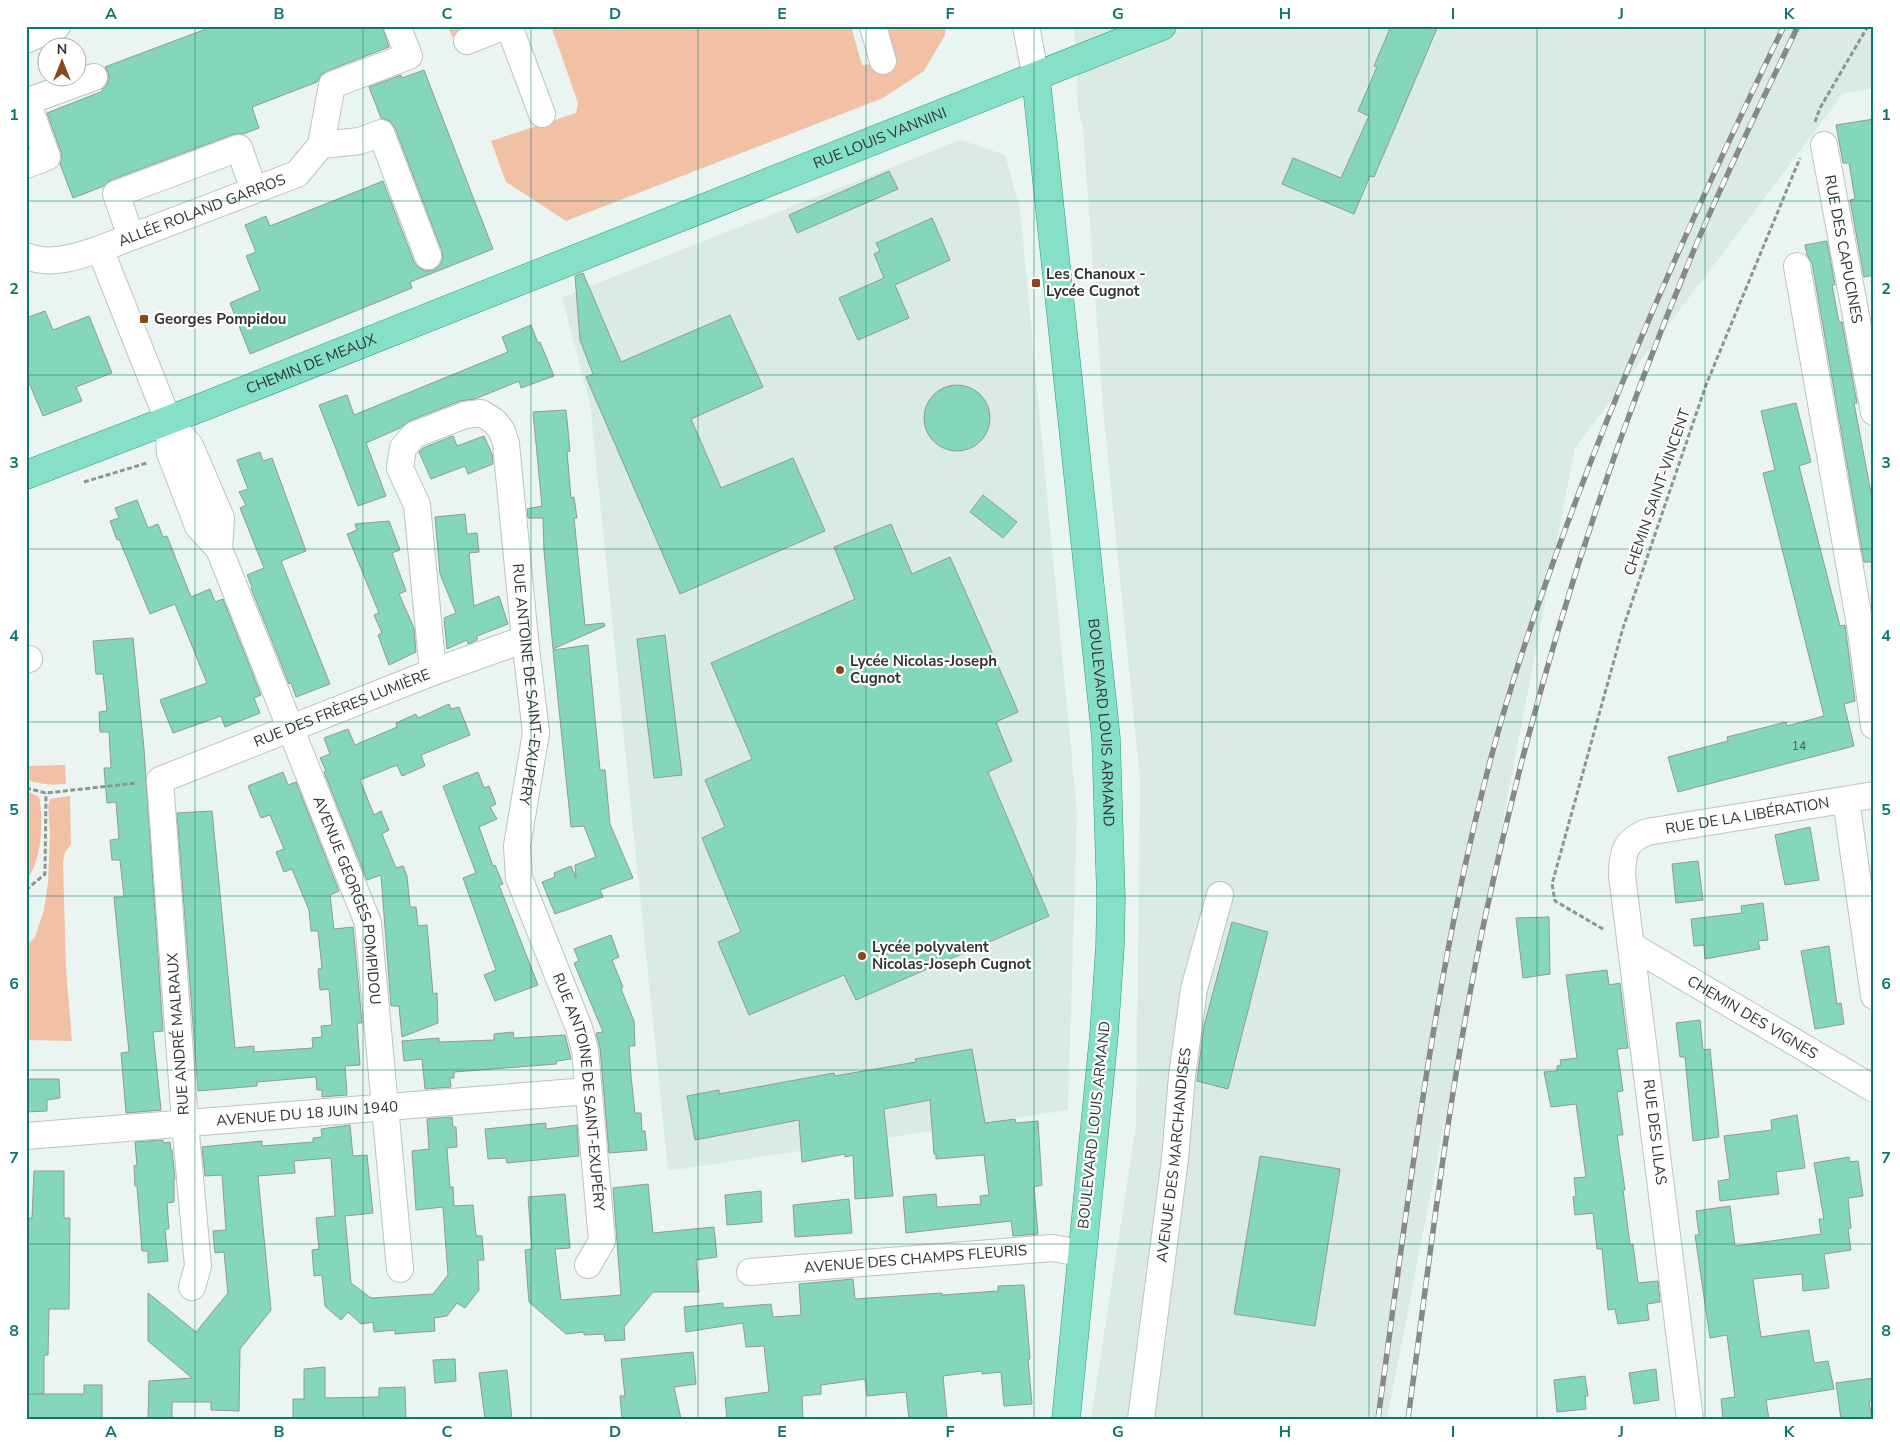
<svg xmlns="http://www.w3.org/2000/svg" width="1900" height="1445" font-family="'Nunito Sans',sans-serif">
<rect width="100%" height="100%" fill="#eaf5f1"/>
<g fill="#d9ebe3">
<polygon points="1074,26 1874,26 1874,88 1844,93 1575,448 1387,1419 1091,1419 1136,1125 1140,780 1103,407 1083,128 1078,109"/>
<polygon points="961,140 1005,155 1020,208 1077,813 1068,1110 668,1171 590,404 562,297"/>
</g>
<g fill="#f2c0a5">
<polygon points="448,26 482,26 452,37"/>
<polygon points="551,26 859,26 852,30 862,65 876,64 878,26 946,26 945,35 924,71 883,98 566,221 506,182 491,141 576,113 578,103"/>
<path d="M65 765 66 784C52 785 40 785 26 779V766Z"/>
<path d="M26 791 39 797C44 823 42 859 26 882Z"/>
<polygon points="70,796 71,844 65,852 63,862 66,969 72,1041 26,1040 26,946 35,937 44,910 48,882 50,832 48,807 50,799"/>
</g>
<g fill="#84d7bb" stroke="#909a96">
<polygon points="214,26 382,26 389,47 327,71 321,75 317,82 252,107 259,128 243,134 234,134 111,180 104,186 73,198 60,164 62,159 61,152 47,113 103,91 102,89 106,86 109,79 108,72 105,67"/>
<polygon points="1391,26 1438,26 1374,177 1370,176 1354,214 1282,184 1293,158 1341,178 1369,116 1358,111 1377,67 1374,66"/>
<polygon points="424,70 493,249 410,282 412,288 250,354 230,303 260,290 246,256 256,252 245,225 266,216 270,226 383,181 414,262 419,268 426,271 434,270 440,265 443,258 442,251 395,128 390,121 381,118 369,87 401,75 402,78"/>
<polygon points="1874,119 1874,275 1864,277 1850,200 1855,199 1849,163 1843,163 1836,125"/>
<polygon points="889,171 898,189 797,233 789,215"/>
<polygon points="932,218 950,260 895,285 909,318 858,340 839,298 884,278 874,254 880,251 876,243"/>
<polygon points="1827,241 1835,285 1832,285 1839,322 1842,322 1857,403 1854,403 1874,509 1874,562 1864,562 1812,263 1807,255 1805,245"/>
<polygon points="583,273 621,362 730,315 763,387 691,419 721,488 793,458 825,531 680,594 586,377 593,374 580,340 575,276"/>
<polygon points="45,311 53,330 89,316 112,373 76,387 82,401 43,416 26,376 26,318"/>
<polygon points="531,325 538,343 540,342 554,376 521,388 519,381 475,399 460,401 409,421 400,428 366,443 386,496 358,506 319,405 347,395 354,415 508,352 502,337"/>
<circle cx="957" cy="418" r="33"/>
<polygon points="1796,403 1811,462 1799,466 1840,626 1845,625 1846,633 1855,701 1844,704 1854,746 1678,792 1668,757 1728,741 1727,737 1786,722 1787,726 1824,716 1763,473 1775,470 1761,411"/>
<polygon points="566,410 570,451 567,452 571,498 574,497 577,518 574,518 585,625 604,623 605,626 553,649 544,551 543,518 528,518 527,509 542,506 533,412"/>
<polygon points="453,436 457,446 484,436 492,454 493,464 468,474 465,466 431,479 419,452 423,448"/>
<polygon points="260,452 263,461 272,458 306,551 281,561 330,684 296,697 291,683 289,684 251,588 252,587 247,575 264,568 240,508 246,505 239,492 248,489 237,460"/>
<polygon points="983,495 1017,522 1003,538 970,512"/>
<polygon points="137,500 148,528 158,524 163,537 167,536 191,597 210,589 215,602 223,599 261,695 254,698 260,713 225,727 221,716 173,733 160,700 207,683 175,604 150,614 119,539 117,540 110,521 119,518 115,508"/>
<polygon points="465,514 467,534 477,533 479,552 469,553 474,606 499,596 508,624 477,636 477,640 468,644 467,640 447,649 444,618 456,613 440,574 435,517"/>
<polygon points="389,521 400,550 392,553 406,591 399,594 414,628 416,652 389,665 378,635 382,633 374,615 379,613 347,534 357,530 355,524"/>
<polygon points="891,524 912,574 950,557 1014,702 1018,712 996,722 1012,761 988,772 1049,916 856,1000 844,975 749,1015 718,942 741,932 702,838 725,827 705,780 752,759 711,663 855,599 834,547"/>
<polygon points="665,635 682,775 654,778 637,639"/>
<polygon points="133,638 144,749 163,1031 153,1032 161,1110 126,1113 121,1053 129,1052 114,897 124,897 120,860 112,860 110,840 119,839 116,802 107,803 104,768 111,768 109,732 100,732 99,712 107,711 103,674 96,674 93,641"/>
<polygon points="588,645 600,770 605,770 610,824 633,878 600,890 603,897 555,914 542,882 555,877 554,873 571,866 576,878 575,865 596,857 584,826 571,827 553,650"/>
<polygon points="449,704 451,709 459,707 470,735 421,755 425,766 402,776 397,765 360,780 374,815 381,811 389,830 382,834 396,868 403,866 407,876 410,907 416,907 418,926 427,925 433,994 437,993 438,1023 402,1037 399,1006 391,1006 381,875 367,880 324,772 326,771 320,758 330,754 324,738 348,729 355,745 397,727 396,723 416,714 418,718"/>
<polygon points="283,772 288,785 296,782 339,891 330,895 334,929 353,927 362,1023 357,1023 360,1065 345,1066 347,1095 322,1097 322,1090 317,1090 316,1077 257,1082 257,1086 198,1091 177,813 212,811 235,1048 254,1046 254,1052 313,1048 312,1038 322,1037 321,1026 332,1025 329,989 320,990 318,969 322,968 318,931 311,931 309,910 292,869 284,872 276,852 284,849 270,815 261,818 248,786"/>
<polygon points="478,772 484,788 489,786 496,804 490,807 497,819 479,827 493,866 495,865 503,884 499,885 538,985 495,1001 484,975 496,970 463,878 476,873 443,786"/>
<polygon points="1810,827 1819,880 1785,885 1775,835"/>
<polygon points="1698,861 1703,900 1676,903 1672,864"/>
<polygon points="1763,903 1768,940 1758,941 1760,949 1705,959 1704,945 1694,946 1691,919 1742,913 1741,906"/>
<polygon points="1549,917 1550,974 1523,978 1516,918"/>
<polygon points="1232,922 1268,932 1228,1089 1197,1081 1204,1026"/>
<polygon points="611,935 619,957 612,960 623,987 621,989 634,1021 635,1046 629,1046 631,1076 635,1113 641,1113 642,1131 645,1131 647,1150 609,1153 600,1048 596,1033 603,1032 574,963 579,961 574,949"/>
<polygon points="1829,946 1837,1004 1841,1003 1844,1024 1815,1029 1801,951"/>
<polygon points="1607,970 1609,985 1620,983 1628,1048 1617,1049 1623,1091 1617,1092 1623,1135 1617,1135 1625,1190 1623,1190 1630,1245 1633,1244 1638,1283 1658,1281 1660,1302 1647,1304 1649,1320 1618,1324 1615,1309 1608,1310 1602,1249 1597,1249 1593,1213 1575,1215 1573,1197 1576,1196 1574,1178 1586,1177 1576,1104 1551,1107 1544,1072 1557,1071 1557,1066 1561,1065 1560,1060 1577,1058 1566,975"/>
<polygon points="1700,1020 1703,1050 1710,1049 1719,1137 1693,1141 1685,1057 1680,1057 1676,1023"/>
<polygon points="513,1032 514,1038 565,1035 571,1059 557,1061 556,1064 454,1072 454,1078 450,1078 451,1087 425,1089 422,1059 404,1061 402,1041 439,1038 439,1042 494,1040 494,1034"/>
<polygon points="972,1049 985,1123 1015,1119 1016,1123 1038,1121 1042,1185 1034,1187 1038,1234 1013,1236 1011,1221 906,1233 903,1197 936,1194 937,1207 981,1204 980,1196 989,1195 984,1155 936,1159 936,1154 934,1154 930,1100 884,1109 893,1196 855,1199 853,1155 845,1157 845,1154 802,1162 799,1120 695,1140 687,1096 719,1090 719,1094 834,1073 835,1076 916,1062 915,1059"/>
<polygon points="26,1079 59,1079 60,1098 47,1100 47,1111 26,1112"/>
<polygon points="1797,1115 1805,1168 1776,1172 1779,1194 1720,1201 1718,1181 1730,1179 1724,1136 1772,1130 1771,1120"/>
<polygon points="452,1117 453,1127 456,1127 457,1147 447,1148 450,1187 453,1187 454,1206 473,1205 476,1236 482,1236 484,1260 478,1260 479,1290 465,1308 457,1303 447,1316 434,1318 435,1331 395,1334 395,1330 374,1332 373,1322 361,1324 348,1312 341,1320 325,1306 322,1275 314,1276 312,1250 319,1249 316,1218 335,1216 331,1158 294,1161 295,1173 258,1176 271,1310 240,1349 239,1411 211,1410 211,1402 172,1402 172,1419 148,1419 149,1381 192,1378 148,1341 148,1293 196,1332 228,1293 224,1252 215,1253 213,1231 226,1230 222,1175 205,1176 202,1147 262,1141 262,1146 313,1142 313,1138 322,1137 321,1129 350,1125 353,1156 367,1155 373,1213 345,1216 351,1283 371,1298 433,1294 448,1275 443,1207 416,1210 412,1151 429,1149 427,1119"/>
<polygon points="546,1123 546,1129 577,1125 579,1156 507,1163 506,1158 488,1159 485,1129"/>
<polygon points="163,1140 163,1143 170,1142 171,1150 172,1150 175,1179 174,1180 174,1202 167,1203 169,1229 165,1229 168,1261 148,1263 148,1251 142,1251 137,1186 135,1186 134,1166 137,1165 135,1142"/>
<polygon points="1260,1156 1340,1169 1315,1326 1234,1314"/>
<polygon points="1849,1157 1850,1162 1858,1161 1863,1196 1848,1198 1851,1228 1848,1229 1851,1250 1824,1254 1829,1288 1803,1291 1802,1274 1753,1279 1761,1337 1809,1330 1814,1363 1828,1361 1834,1389 1766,1400 1769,1419 1723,1419 1721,1399 1735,1397 1727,1335 1710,1338 1695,1235 1699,1235 1696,1211 1730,1206 1735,1246 1821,1234 1819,1219 1824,1219 1814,1163"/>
<polygon points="34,1171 64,1171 64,1218 70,1218 69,1309 49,1309 48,1355 44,1355 44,1394 26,1394 26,1218 32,1218"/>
<polygon points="648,1184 653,1233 714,1227 717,1257 696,1260 699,1292 653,1292 624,1327 625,1340 605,1341 604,1334 584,1335 584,1332 566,1334 529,1302 525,1250 532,1249 528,1197 565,1194 570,1248 555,1249 561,1300 621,1295 613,1188"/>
<polygon points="761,1191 762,1222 727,1225 725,1195"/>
<polygon points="849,1199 852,1233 795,1237 793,1205"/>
<polygon points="853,1279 855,1299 942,1293 942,1295 998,1291 998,1286 1024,1285 1030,1359 1028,1359 1032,1404 1004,1406 1001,1372 982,1374 982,1371 943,1376 947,1419 909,1419 906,1392 867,1396 865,1379 821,1385 821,1394 802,1396 803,1419 727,1419 725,1398 769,1392 764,1346 746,1347 743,1323 686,1332 684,1307 723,1303 723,1308 771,1304 773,1317 801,1315 799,1284"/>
<polygon points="693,1352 696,1384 674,1387 681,1419 622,1419 620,1396 625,1396 621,1359"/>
<polygon points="455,1359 456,1381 435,1383 433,1360"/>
<polygon points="325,1367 325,1398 379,1397 379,1388 405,1387 406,1419 293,1419 293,1399 304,1399 304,1369"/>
<polygon points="1656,1369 1659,1400 1634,1404 1629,1373"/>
<polygon points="507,1370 512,1419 485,1419 479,1373"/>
<polygon points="1585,1376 1588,1396 1585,1396 1586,1409 1557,1412 1554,1380"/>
<polygon points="1874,1378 1874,1401 1869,1402 1872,1419 1841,1419 1836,1383"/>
<polygon points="84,1385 102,1385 102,1419 26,1419 26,1394 84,1394"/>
</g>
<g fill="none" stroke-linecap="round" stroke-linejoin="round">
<g stroke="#bac4c0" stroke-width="28">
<g id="minor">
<polyline points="509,26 542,114"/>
<polyline points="873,26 883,61"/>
<polyline points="1026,26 1036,78"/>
<polyline points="26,40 57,26"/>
<polyline points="467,41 505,26"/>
<polyline points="26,102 94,77"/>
<polyline points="321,145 360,141 381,133 428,256"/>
<polyline points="321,145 332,85 409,56 397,26"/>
<path id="s1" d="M1824 145 1874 412"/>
<polyline points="26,165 47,157 27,102"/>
<polyline points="131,237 116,194 239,148 254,190"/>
<path id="s2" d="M100 249 297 174 321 145"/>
<path id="s3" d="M26 256C51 266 76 257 100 249L168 420 170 453 198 526 219 549 368 923 400 1269"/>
<polyline points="1797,266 1861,631 1874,726"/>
<polyline points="168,420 190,446 221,518 219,549"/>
<polyline points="26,660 29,659"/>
<path id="s4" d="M433 672 417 505 400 468 403 448 414 435 465 415 481 413 494 421 502 431 506 444 525 639 536 733 517 846 519 878 579 1028 585 1050 602 1241 588 1265"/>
<polyline points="1846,800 1874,996"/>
<path id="s5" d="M1632 946 1874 1089"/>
<path id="s6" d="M26 1136 588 1091"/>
<path id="s7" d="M750 1272 1052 1248 1081 1253"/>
<path id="s8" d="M192 1287 198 1266 185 1123 160 780 433 672 525 639"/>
<path id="s9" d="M1141 1419 1175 1159 1182 1076 1194 989 1220 895"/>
<path id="s10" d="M1690 1419 1622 875C1623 851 1624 842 1647 832L1874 795"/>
</g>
</g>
<g stroke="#33977b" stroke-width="29">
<g id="major">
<path id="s11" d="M1036 78 1106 738 1111 899 1110 946 1104 1034 1066 1419"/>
<path id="s12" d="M26 475 205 406 1162 26"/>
</g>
</g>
<g stroke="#8d9592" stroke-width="3" stroke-dasharray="5 2.5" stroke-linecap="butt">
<polyline points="1815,122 1820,108 1868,26"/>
<polyline points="84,482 147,463"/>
<polyline points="26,788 46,793 137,783"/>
<polyline points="26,890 45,874 46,793"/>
<polyline points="1603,929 1555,901 1552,884 1623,628 1706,385 1800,158"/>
</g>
<use href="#minor" stroke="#fff" stroke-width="26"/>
<use href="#major" stroke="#86e0c8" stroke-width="28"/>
<g stroke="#838a87" stroke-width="5.5">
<g id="rail">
<path d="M1378 1419C1409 1196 1434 972 1492 754 1518 657 1552 563 1588 469 1646 318 1713 172 1784 26"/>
<path d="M1408 1419C1431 1250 1450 1080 1486 913 1536 680 1608 451 1702 231 1732 162 1765 94 1798 26"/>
</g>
</g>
<use href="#rail" stroke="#fff" stroke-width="4" stroke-dasharray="11" stroke-linecap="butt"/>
</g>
<path fill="none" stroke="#0f766e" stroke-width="1" stroke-opacity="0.55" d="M195 26V1419M363 26V1419M531 26V1419M698 26V1419M866 26V1419M1034 26V1419M1202 26V1419M1369 26V1419M1537 26V1419M1705 26V1419M26 201H1874M26 375H1874M26 549H1874M26 722H1874M26 896H1874M26 1070H1874M26 1244H1874"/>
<g fill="#8b471b" stroke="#fff" stroke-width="2">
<rect x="1031" y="278" width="10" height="10" rx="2.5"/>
<rect x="139" y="314" width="10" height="10" rx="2.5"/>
<circle cx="840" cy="670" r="5"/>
<circle cx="862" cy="956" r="5"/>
</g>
<g text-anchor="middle" stroke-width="4.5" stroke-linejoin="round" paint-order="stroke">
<g font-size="12" fill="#455d54">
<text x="1799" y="750">14</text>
</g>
<g font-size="15" fill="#303432" stroke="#fff">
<text dy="5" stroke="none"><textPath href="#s12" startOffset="918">RUE LOUIS VANNINI</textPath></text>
<text dy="5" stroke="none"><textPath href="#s2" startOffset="109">ALLÉE ROLAND GARROS</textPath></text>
<text dy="5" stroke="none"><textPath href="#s1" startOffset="106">RUE DES CAPUCINES</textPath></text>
<text dy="5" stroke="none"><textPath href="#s12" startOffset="306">CHEMIN DE MEAUX</textPath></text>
<text transform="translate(1657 492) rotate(-71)" y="5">CHEMIN SAINT-VINCENT</text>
<text dy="5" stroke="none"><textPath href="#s4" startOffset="600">RUE ANTOINE DE SAINT-EXUPÉRY</textPath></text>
<text dy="5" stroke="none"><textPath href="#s8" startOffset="705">RUE DES FRÈRES LUMIÈRE</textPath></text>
<text dy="5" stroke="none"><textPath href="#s11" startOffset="648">BOULEVARD LOUIS ARMAND</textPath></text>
<text dy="5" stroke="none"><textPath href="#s10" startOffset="704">RUE DE LA LIBÉRATION</textPath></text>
<text dy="5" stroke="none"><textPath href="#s3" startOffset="778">AVENUE GEORGES POMPIDOU</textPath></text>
<text dy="5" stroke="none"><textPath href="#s5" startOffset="140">CHEMIN DES VIGNES</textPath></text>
<text transform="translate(178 1034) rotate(-94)" y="5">RUE ANDRÉ MALRAUX</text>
<text dy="5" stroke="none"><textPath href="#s4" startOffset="1020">RUE ANTOINE DE SAINT-EXUPÉRY</textPath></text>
<text dy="5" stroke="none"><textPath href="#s6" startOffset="282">AVENUE DU 18 JUIN 1940</textPath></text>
<text transform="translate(1094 1125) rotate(-84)" y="5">BOULEVARD LOUIS ARMAND</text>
<text transform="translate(1655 1132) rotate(83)" y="5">RUE DES LILAS</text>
<text dy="5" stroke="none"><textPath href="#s9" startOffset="266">AVENUE DES MARCHANDISES</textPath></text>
<text dy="5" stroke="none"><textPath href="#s7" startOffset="166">AVENUE DES CHAMPS FLEURIS</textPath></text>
</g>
<g font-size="15" font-weight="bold" fill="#303432" stroke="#fff" text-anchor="start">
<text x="1046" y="279">Les Chanoux -<tspan x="1046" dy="17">Lycée Cugnot</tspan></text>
<text x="154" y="324">Georges Pompidou</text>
<text x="850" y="666">Lycée Nicolas-Joseph<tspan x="850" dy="17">Cugnot</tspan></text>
<text x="872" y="952">Lycée polyvalent<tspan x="872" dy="17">Nicolas-Joseph Cugnot</tspan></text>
</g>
</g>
<rect width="1900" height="1445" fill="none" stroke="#ffffff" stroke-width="55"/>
<g transform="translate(62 62)"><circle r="24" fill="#ffffff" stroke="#acaead"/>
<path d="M0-4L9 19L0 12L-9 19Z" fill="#8b471b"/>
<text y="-8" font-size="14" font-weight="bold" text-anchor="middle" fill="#303432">N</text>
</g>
<rect x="28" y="28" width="1844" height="1390" fill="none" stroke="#0f766e" stroke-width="2"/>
<g font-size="16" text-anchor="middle" font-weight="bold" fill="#0f766e">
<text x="111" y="19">A</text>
<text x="279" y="19">B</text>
<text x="447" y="19">C</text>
<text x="615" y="19">D</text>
<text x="782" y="19">E</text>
<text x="950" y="19">F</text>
<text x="1118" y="19">G</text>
<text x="1285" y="19">H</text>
<text x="1453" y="19">I</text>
<text x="1621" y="19">J</text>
<text x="1789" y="19">K</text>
<text x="14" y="120">1</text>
<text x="1886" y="120">1</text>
<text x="14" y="294">2</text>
<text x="1886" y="294">2</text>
<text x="14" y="468">3</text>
<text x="1886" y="468">3</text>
<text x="14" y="641">4</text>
<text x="1886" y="641">4</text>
<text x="14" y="815">5</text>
<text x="1886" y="815">5</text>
<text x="14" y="989">6</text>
<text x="1886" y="989">6</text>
<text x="14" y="1163">7</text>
<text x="1886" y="1163">7</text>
<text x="14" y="1336">8</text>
<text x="1886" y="1336">8</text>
<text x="111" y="1437">A</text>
<text x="279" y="1437">B</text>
<text x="447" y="1437">C</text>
<text x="615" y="1437">D</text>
<text x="782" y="1437">E</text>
<text x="950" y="1437">F</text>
<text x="1118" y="1437">G</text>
<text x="1285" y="1437">H</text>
<text x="1453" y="1437">I</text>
<text x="1621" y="1437">J</text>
<text x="1789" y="1437">K</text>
</g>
</svg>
